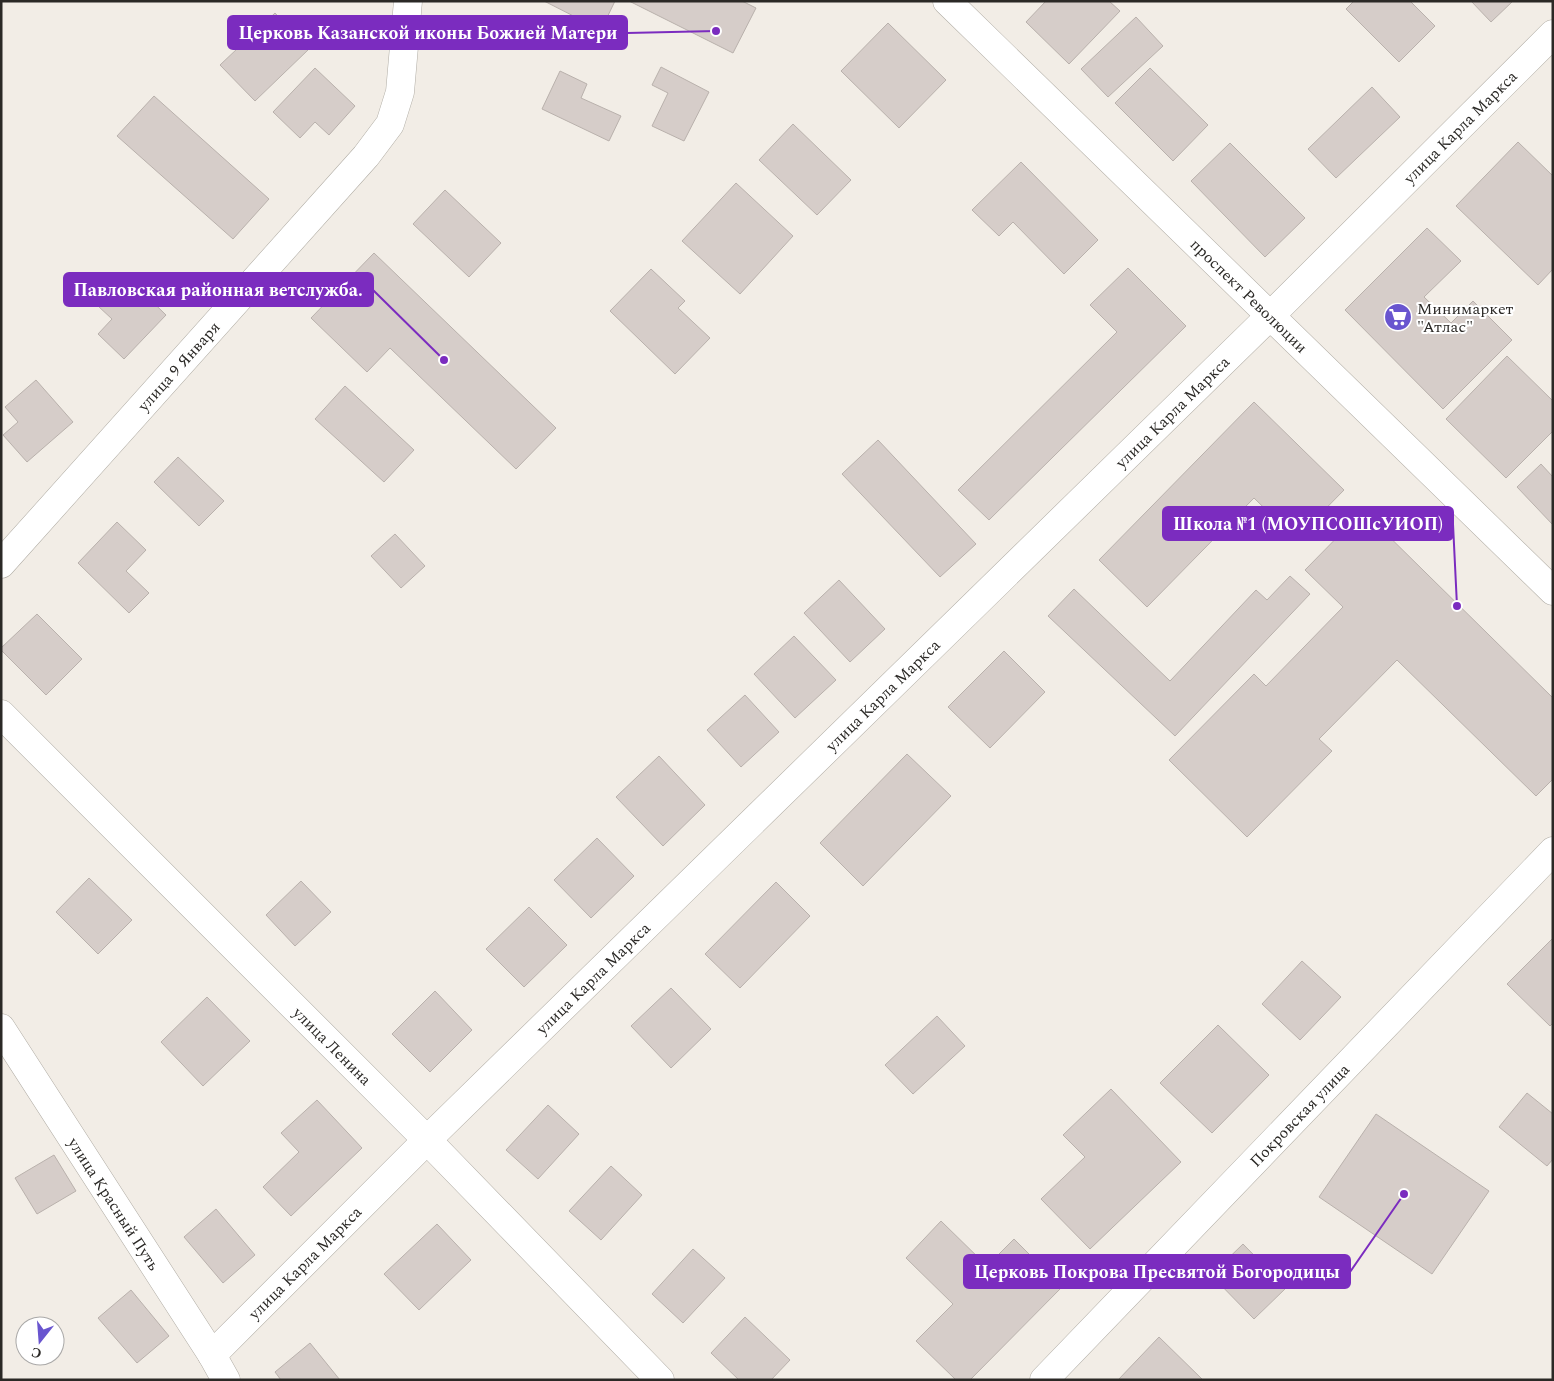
<svg xmlns="http://www.w3.org/2000/svg" width="1554" height="1381" font-family="Spectral,serif">
<rect width="100%" height="100%" fill="#f2ede6"/>
<g fill="#d6cdc9" stroke="#b9b1ac">
<polygon points="544,1 615,1 601,30"/>
<polygon points="629,1 742,1 756,8 733,53"/>
<polygon points="1046,1 1109,1 1120,11 1069,64 1026,22"/>
<polygon points="1354,1 1410,1 1435,26 1399,62 1346,9"/>
<polygon points="1471,1 1513,1 1491,22"/>
<polygon points="275,13 309,49 255,101 220,65"/>
<polygon points="1136,17 1163,46 1108,97 1081,69"/>
<polygon points="888,23 946,80 899,128 841,71"/>
<polygon points="661,67 709,92 684,141 652,126 668,93 652,85"/>
<polygon points="315,68 355,106 329,135 315,122 300,138 273,112"/>
<polygon points="1150,68 1208,125 1173,161 1115,103"/>
<polygon points="560,71 587,84 581,98 621,116 609,141 542,109"/>
<polygon points="1372,87 1400,117 1336,178 1308,149"/>
<polygon points="154,96 269,199 233,239 117,136"/>
<polygon points="793,124 851,180 817,215 759,160"/>
<polygon points="1518,142 1553,176 1553,269 1538,285 1456,206"/>
<polygon points="1230,143 1305,218 1265,257 1191,181"/>
<polygon points="1021,162 1098,240 1064,274 1013,222 999,236 972,210"/>
<polygon points="736,183 793,236 740,294 682,241"/>
<polygon points="445,190 501,243 469,277 413,224"/>
<polygon points="1427,228 1461,261 1424,297 1451,323 1473,301 1512,340 1443,409 1345,310"/>
<polygon points="374,253 556,428 516,469 390,348 367,372 311,318"/>
<polygon points="1128,268 1186,326 989,520 958,490 1117,332 1090,305"/>
<polygon points="651,269 685,301 678,308 710,338 675,374 610,311"/>
<polygon points="126,276 166,315 124,359 98,334 112,319 98,306"/>
<polygon points="1507,356 1553,401 1553,431 1506,478 1446,419"/>
<polygon points="36,380 73,422 27,462 3,435 18,422 5,407"/>
<polygon points="345,386 414,450 384,482 315,419"/>
<polygon points="1254,402 1344,490 1296,539 1254,498 1147,607 1099,560"/>
<polygon points="878,440 976,544 940,577 842,474"/>
<polygon points="178,457 224,501 199,526 154,482"/>
<polygon points="1541,464 1553,477 1553,525 1517,487"/>
<polygon points="1363,511 1553,698 1553,779 1536,796 1397,660 1319,739 1332,751 1247,837 1169,760 1254,674 1266,686 1343,607 1305,570"/>
<polygon points="117,522 146,550 126,571 149,593 129,613 78,563"/>
<polygon points="395,534 425,566 401,588 371,556"/>
<polygon points="1290,576 1310,594 1175,736 1048,616 1074,589 1170,681 1256,590 1267,600"/>
<polygon points="839,580 885,629 850,662 804,613"/>
<polygon points="37,614 82,659 46,695 1,650 1,648"/>
<polygon points="794,636 836,680 795,718 754,674"/>
<polygon points="1004,651 1045,692 990,748 948,707"/>
<polygon points="745,695 779,732 741,767 707,730"/>
<polygon points="907,754 951,796 863,886 820,843"/>
<polygon points="659,756 705,805 663,846 616,797"/>
<polygon points="597,838 634,876 591,918 554,880"/>
<polygon points="89,878 132,920 98,954 56,912"/>
<polygon points="301,881 331,912 295,946 266,915"/>
<polygon points="776,882 810,916 740,988 705,954"/>
<polygon points="529,907 567,945 524,987 486,949"/>
<polygon points="1553,938 1553,1023 1550,1026 1507,984"/>
<polygon points="1302,961 1341,997 1300,1040 1262,1004"/>
<polygon points="671,988 711,1029 671,1068 631,1026"/>
<polygon points="435,991 472,1030 430,1072 392,1034"/>
<polygon points="207,997 250,1041 203,1086 161,1042"/>
<polygon points="937,1016 965,1046 913,1094 885,1065"/>
<polygon points="1218,1025 1269,1075 1212,1133 1160,1083"/>
<polygon points="1111,1089 1181,1162 1090,1249 1041,1199 1085,1157 1063,1135"/>
<polygon points="1527,1093 1553,1114 1553,1159 1547,1166 1499,1127"/>
<polygon points="317,1100 362,1148 291,1216 263,1187 299,1152 281,1133"/>
<polygon points="548,1105 579,1134 538,1179 506,1150"/>
<polygon points="1376,1114 1489,1191 1432,1274 1319,1197"/>
<polygon points="54,1155 76,1191 37,1214 15,1178"/>
<polygon points="611,1166 642,1195 601,1240 569,1211"/>
<polygon points="216,1209 255,1255 223,1283 184,1237"/>
<polygon points="941,1221 987,1266 1014,1239 1062,1287 970,1380 956,1380 916,1341 953,1304 906,1258"/>
<polygon points="437,1224 471,1260 419,1310 384,1274"/>
<polygon points="1243,1244 1286,1288 1254,1319 1211,1275"/>
<polygon points="693,1249 725,1278 683,1323 652,1294"/>
<polygon points="131,1290 169,1336 137,1363 98,1318"/>
<polygon points="745,1317 790,1360 771,1380 739,1380 711,1353"/>
<polygon points="1159,1337 1203,1380 1118,1380"/>
<polygon points="310,1343 340,1380 281,1380 275,1372"/>
</g>
<g fill="none" stroke-linecap="round" stroke-linejoin="round">
<g stroke="#b0aca4" stroke-width="29">
<g id="minor">
<path id="s1" d="M947 1 1553 591"/>
<path id="s2" d="M1 564 366 156 390 124 400 92 408 1"/>
<path id="s3" d="M1 714 427 1140 660 1380"/>
<path id="s4" d="M1 1028 212 1355 226 1380"/>
<path id="s5" d="M212 1355 427 1140 1271 315 1553 34"/>
<path id="s6" d="M1044 1380 1553 851"/>
</g>
</g>
<use href="#minor" stroke="#fff" stroke-width="28"/>
</g>
<defs>
<g id="supermarket-disc" transform="scale(1.4375)"><circle r="9.5" fill="#6955cf" stroke="#fff"/><path d="M-6-5.5h2.5l.6 2H6L4.5 2H-2.5L-4.4-4H-6ZM-1.5 3.2a1.3 1.3 0 1 0 .1 0ZM3 3.2a1.3 1.3 0 1 0 .1 0Z" fill="#fff"/></g>
</defs>
<g fill-rule="evenodd">
<use href="#supermarket-disc" x="1398" y="317"/>
</g>
<g text-anchor="middle" stroke-width="4" stroke-linejoin="round" paint-order="stroke">
<g font-size="16" fill="#2b2926" stroke="#fff">
<text dy="6" stroke="none"><textPath href="#s5" startOffset="1751">улица Карла Маркса</textPath></text>
<text dy="6" stroke="none"><textPath href="#s1" startOffset="422">проспект Революции</textPath></text>
<text dy="6" stroke="none"><textPath href="#s2" startOffset="266">улица 9 Января</textPath></text>
<text dy="6" stroke="none"><textPath href="#s5" startOffset="1346">улица Карла Маркса</textPath></text>
<text dy="6" stroke="none"><textPath href="#s5" startOffset="941">улица Карла Маркса</textPath></text>
<text dy="6" stroke="none"><textPath href="#s5" startOffset="536">улица Карла Маркса</textPath></text>
<text dy="6" stroke="none"><textPath href="#s3" startOffset="469">улица Ленина</textPath></text>
<text dy="6" stroke="none"><textPath href="#s6" startOffset="368">Покровская улица</textPath></text>
<text dy="6" stroke="none"><textPath href="#s4" startOffset="209">улица Красный Путь</textPath></text>
<text dy="6" stroke="none"><textPath href="#s5" startOffset="131">улица Карла Маркса</textPath></text>
</g>
<g font-size="16" fill="#2b2926" stroke="#fff" text-anchor="start">
<text x="1417" y="314">Минимаркет<tspan x="1417" dy="18">"Атлас"</tspan></text>
</g>
</g>
<path fill="none" stroke="#7b2cbf" stroke-width="2" d="M716 31L627 33M444 360L373 290M1457 606L1453 524M1404 1194L1350 1272"/>
<g fill="#7b2cbf" stroke="#fff" stroke-width="2">
<circle cx="716" cy="31" r="5"/>
<circle cx="444" cy="360" r="5"/>
<circle cx="1457" cy="606" r="5"/>
<circle cx="1404" cy="1194" r="5"/>
</g>
<g fill="#7b2cbf" stroke="#7b2cbf" stroke-width="2">
<rect x="228" y="16" width="399" height="33" rx="5"/>
<rect x="64" y="273" width="309" height="33" rx="5"/>
<rect x="1163" y="507" width="290" height="33" rx="5"/>
<rect x="964" y="1255" width="386" height="33" rx="5"/>
</g>
<g font-size="18" text-anchor="middle" font-weight="bold" fill="#fff">
<text x="428" y="39">Церковь Казанской иконы Божией Матери</text>
<text x="218" y="296">Павловская районная ветслужба.</text>
<text x="1308" y="530">Школа №1 (МОУПСОШсУИОП)</text>
<text x="1157" y="1278">Церковь Покрова Пресвятой Богородицы</text>
</g>
<rect width="1554" height="1381" fill="none" stroke="#2b2926" stroke-width="5"/>
<g transform="translate(40 1341) rotate(197)"><circle r="24" fill="#ffffff" stroke="#aaa9a8"/>
<path d="M0-4L9 19L0 12L-9 19Z" fill="#6955cf"/>
<text y="-8" font-size="14" font-weight="bold" text-anchor="middle" fill="#2b2926">С</text>
</g>
</svg>
